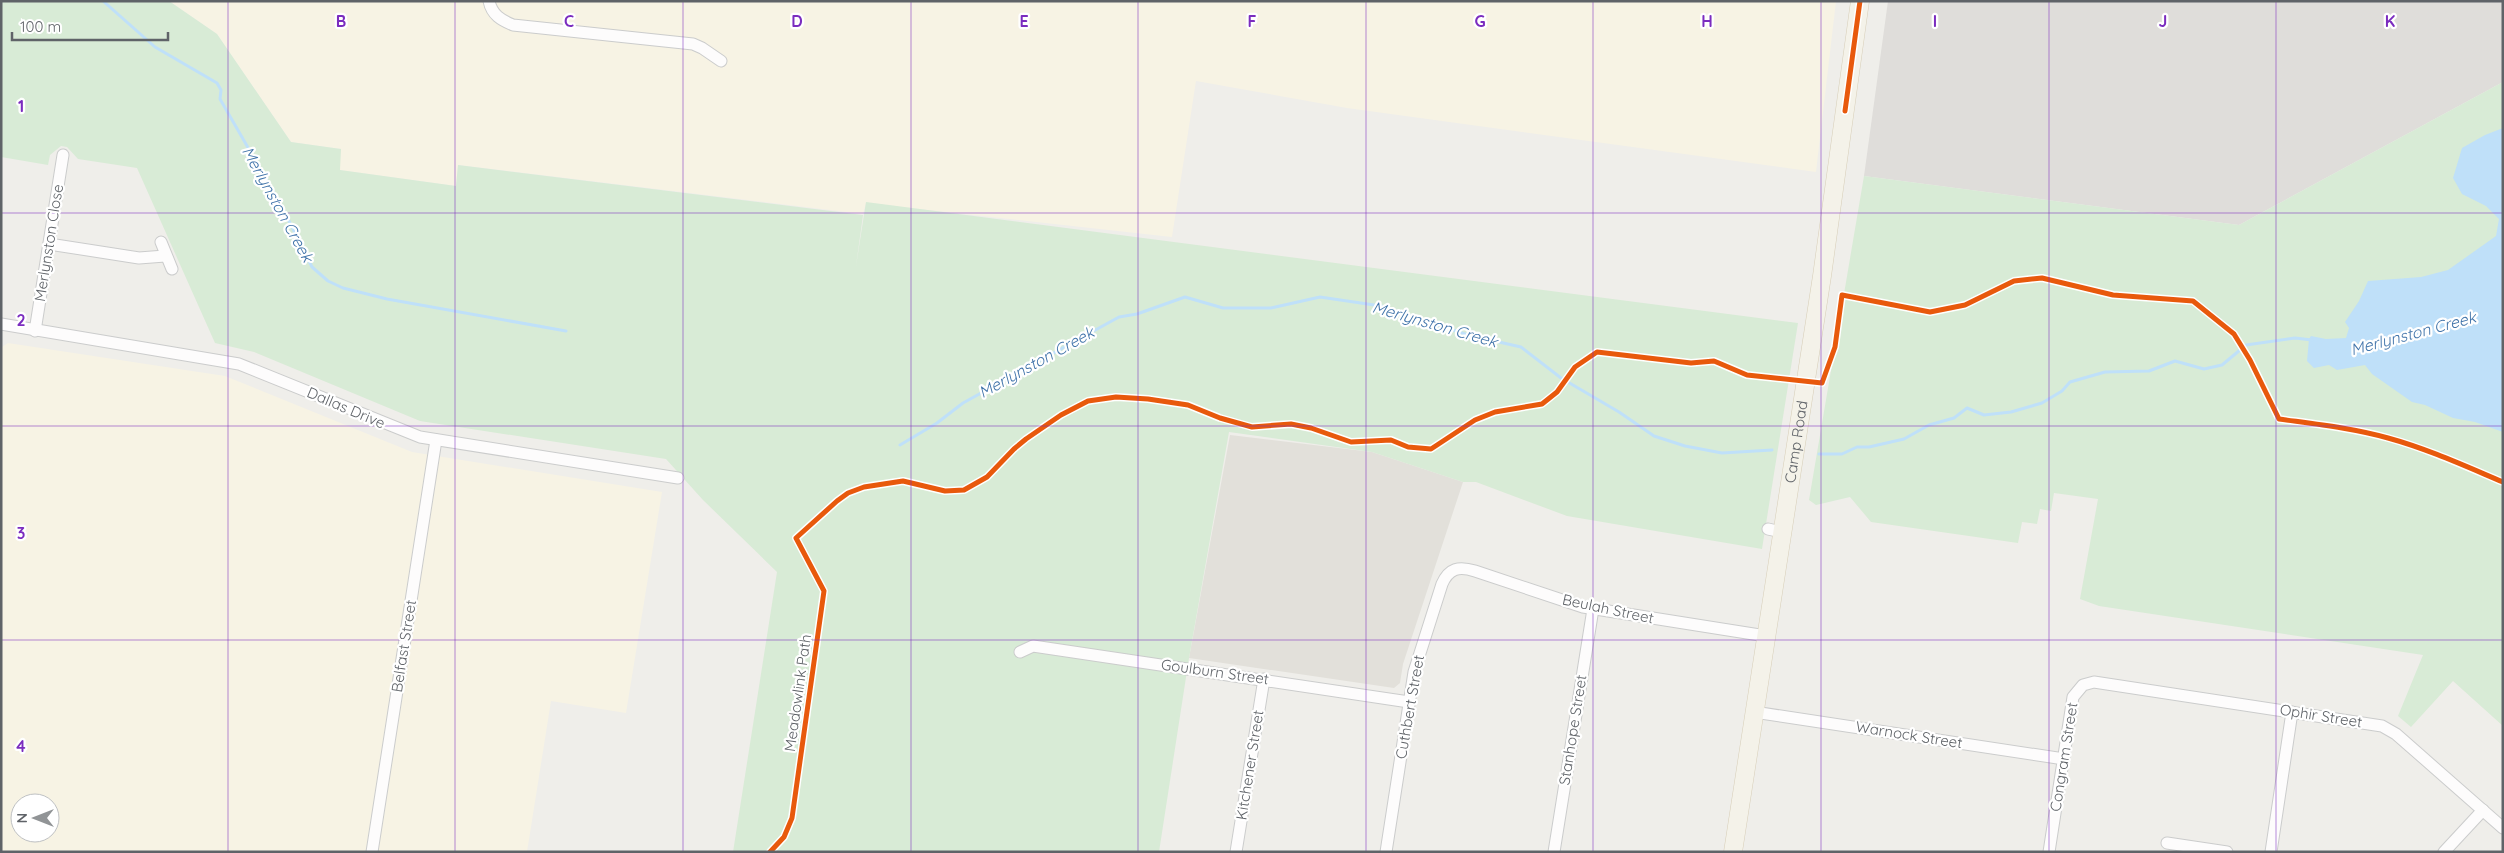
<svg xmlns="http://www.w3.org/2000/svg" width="2504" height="853" font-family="Quicksand,sans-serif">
<rect width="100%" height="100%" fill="#efeeea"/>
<g fill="#f7f3e4" fill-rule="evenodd">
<polygon points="169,1 1836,1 1816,172 1347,108 1196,81 1172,237 866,203 863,214 458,165 456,186 339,170 341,149 291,142 217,34"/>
<path d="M8 343 225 376 412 452 662 492 626 713 551 701 527 852H1V350L2 347ZM20 803H50V833H20Z"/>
</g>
<polygon fill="#dfddda" points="1888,1 2503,1 2503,82 2239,225 1864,176"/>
<polygon fill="#e2e0da" points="1230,435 1372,452 1463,482 1403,664 1400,683 1394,688 1189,658"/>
<g fill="#d8ebd6">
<polygon points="1,1 169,1 217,34 291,142 341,149 340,170 456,186 458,165 863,215 856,266 866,202 1798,323 1762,549 1567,516 1476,482 1463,482 1372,452 1229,432 1189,658 1159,852 733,852 777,572 703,500 666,459 420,421 254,352 215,343 137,168 78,159 67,147 61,146 50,155 48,165 1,157"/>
<polygon points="2503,82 2503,726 2453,681 2411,727 2398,716 2423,655 2099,606 2080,599 2098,499 2054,493 2051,511 2040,509 2037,524 2022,522 2018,543 1871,522 1850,497 1816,505 1809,500 1864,176 2239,225"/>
</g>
<polygon fill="#bfe0f9" points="2503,128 2503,432 2475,422 2453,418 2425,405 2412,402 2372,374 2365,365 2337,370 2329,365 2314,368 2307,361 2309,339 2311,336 2326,339 2346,338 2349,328 2345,322 2359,301 2368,281 2421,277 2448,270 2496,236 2499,219 2486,206 2462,194 2453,178 2462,148 2485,135"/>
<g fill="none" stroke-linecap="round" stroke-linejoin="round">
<g stroke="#bfe0f9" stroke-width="3">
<polyline points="103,1 155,47 217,83 221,90 220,99 281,205 312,267 328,281 343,288 387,299 566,331"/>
<polyline points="900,445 937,423 963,403 1119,317 1137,314 1185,297 1223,308 1271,308 1320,297 1381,306 1468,335 1521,347 1561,378 1619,412 1654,436 1685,446 1722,453 1772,450"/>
<polyline points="1819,454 1842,454 1857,447 1869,447 1904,439 1929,425 1954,418 1967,408 1984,415 2011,412 2042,403 2062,391 2070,382 2105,372 2149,371 2175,361 2204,369 2222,365 2246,345 2295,338 2312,340"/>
</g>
<g stroke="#cbcccc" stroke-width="13">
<g id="minor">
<path d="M489 1C492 15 501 20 513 25L693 44 702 48 721 61"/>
<polyline points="161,242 172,269"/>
<polyline points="49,244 139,258 165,256"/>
<polyline points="1,324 239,364 420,437 678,478"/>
<polyline points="35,331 63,155"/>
<polyline points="1768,529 1782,532"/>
<polyline points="1020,652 1033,646 1409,702"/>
<polyline points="1754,712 2064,759"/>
<polyline points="2167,843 2227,852"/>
<polyline points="372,852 436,440"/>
<polyline points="1236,852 1264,679"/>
<path d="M1386 852 1414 672 1442 584C1449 568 1459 566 1475 571L1583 607 1766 636"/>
<polyline points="1554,852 1593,609"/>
<polyline points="2049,852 2073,697 2083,685 2094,682 2382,726 2396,734 2503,828"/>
<polyline points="2271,852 2292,712"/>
<polyline points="2444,852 2483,810"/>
</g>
</g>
<g stroke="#d7ceb8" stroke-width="19">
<g id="primary">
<path id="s1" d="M1733 852 1822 276 1860 1"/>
</g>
</g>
<use href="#minor" stroke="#fdfcfc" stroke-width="11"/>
<use href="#primary" stroke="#f4f2e9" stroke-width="18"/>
<g stroke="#fff" stroke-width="8">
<g id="cycleway">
<polyline points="1845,111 1860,1"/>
<path d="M770 852 784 837 792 818 824 591 796 538 837 501 848 493 864 487 903 481 945 491 964 490 987 477 1014 449 1026 439 1061 415 1088 401 1116 397 1148 399 1188 405 1220 418 1252 427 1291 424 1311 428 1351 442 1391 440 1408 447 1431 449 1475 420 1495 412 1542 404 1557 392 1575 367 1597 352 1691 363 1714 361 1747 375 1822 383 1835 347 1842 295 1930 312 1965 305 2014 281 2042 278 2113 295 2193 301 2234 334 2250 360 2279 419C2315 424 2352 428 2388 438 2428 449 2465 466 2503 482"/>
</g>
</g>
<use href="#cycleway" stroke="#e8590c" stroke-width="5"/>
</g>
<path fill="none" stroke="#7b2cbf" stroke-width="1" stroke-opacity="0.55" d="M228 1V852M455 1V852M683 1V852M911 1V852M1138 1V852M1366 1V852M1593 1V852M1821 1V852M2049 1V852M2276 1V852M1 213H2503M1 426H2503M1 640H2503"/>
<g text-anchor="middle" stroke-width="4.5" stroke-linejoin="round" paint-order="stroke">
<g font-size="15" fill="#5f6368" stroke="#fff">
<text transform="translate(49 243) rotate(-81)" y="5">Merlynston Close</text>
<text transform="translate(346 408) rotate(23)" y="5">Dallas Drive</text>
<text dy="5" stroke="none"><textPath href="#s1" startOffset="415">Camp Road</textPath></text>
<text transform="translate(1608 609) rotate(12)" y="5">Beulah Street</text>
<text transform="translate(404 646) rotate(-81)" y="5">Belfast Street</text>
<text transform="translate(1215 672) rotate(8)" y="5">Goulburn Street</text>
<text transform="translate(798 693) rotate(-82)" y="5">Meadowlink Path</text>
<text transform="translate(1410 707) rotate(-80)" y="5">Cuthbert Street</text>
<text transform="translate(2321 716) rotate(9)" y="5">Ophir Street</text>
<text transform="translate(1573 730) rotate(-81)" y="5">Stanhope Street</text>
<text transform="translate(1909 735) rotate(9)" y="5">Warnock Street</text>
<text transform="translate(2064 757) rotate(-81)" y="5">Congram Street</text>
<text transform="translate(1250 765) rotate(-81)" y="5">Kitchener Street</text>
</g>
<g font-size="16" font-style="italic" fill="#4174aa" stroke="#fff">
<text transform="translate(278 204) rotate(61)" y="6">Merlynston Creek</text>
<text transform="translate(1435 324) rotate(16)" y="6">Merlynston Creek</text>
<text transform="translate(2413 333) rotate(-15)" y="6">Merlynston Creek</text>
<text transform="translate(1036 362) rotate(-29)" y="6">Merlynston Creek</text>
</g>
</g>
<g font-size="16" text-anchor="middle" font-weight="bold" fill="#7b2cbf" stroke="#fff" stroke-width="4.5" stroke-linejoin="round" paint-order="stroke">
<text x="341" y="27">B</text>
<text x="569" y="27">C</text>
<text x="797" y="27">D</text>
<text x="1024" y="27">E</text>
<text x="1252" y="27">F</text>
<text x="1480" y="27">G</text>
<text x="1707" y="27">H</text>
<text x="1935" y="27">I</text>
<text x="2163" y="27">J</text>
<text x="2390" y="27">K</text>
<text x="21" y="112">1</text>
<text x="21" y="326">2</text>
<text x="21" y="539">3</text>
<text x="21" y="752">4</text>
</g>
<rect width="2504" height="853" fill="none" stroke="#5f6368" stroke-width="5"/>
<g transform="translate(35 818) rotate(270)"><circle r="24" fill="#ffffff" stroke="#bfc1c3"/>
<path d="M0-4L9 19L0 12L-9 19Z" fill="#919496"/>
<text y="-8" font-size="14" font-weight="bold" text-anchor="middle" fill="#5f6368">N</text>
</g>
<path d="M12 32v8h156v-8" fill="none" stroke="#5f6368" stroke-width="2.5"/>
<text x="20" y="32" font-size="15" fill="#5f6368" stroke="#ffffff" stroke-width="4" paint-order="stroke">100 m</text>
</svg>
